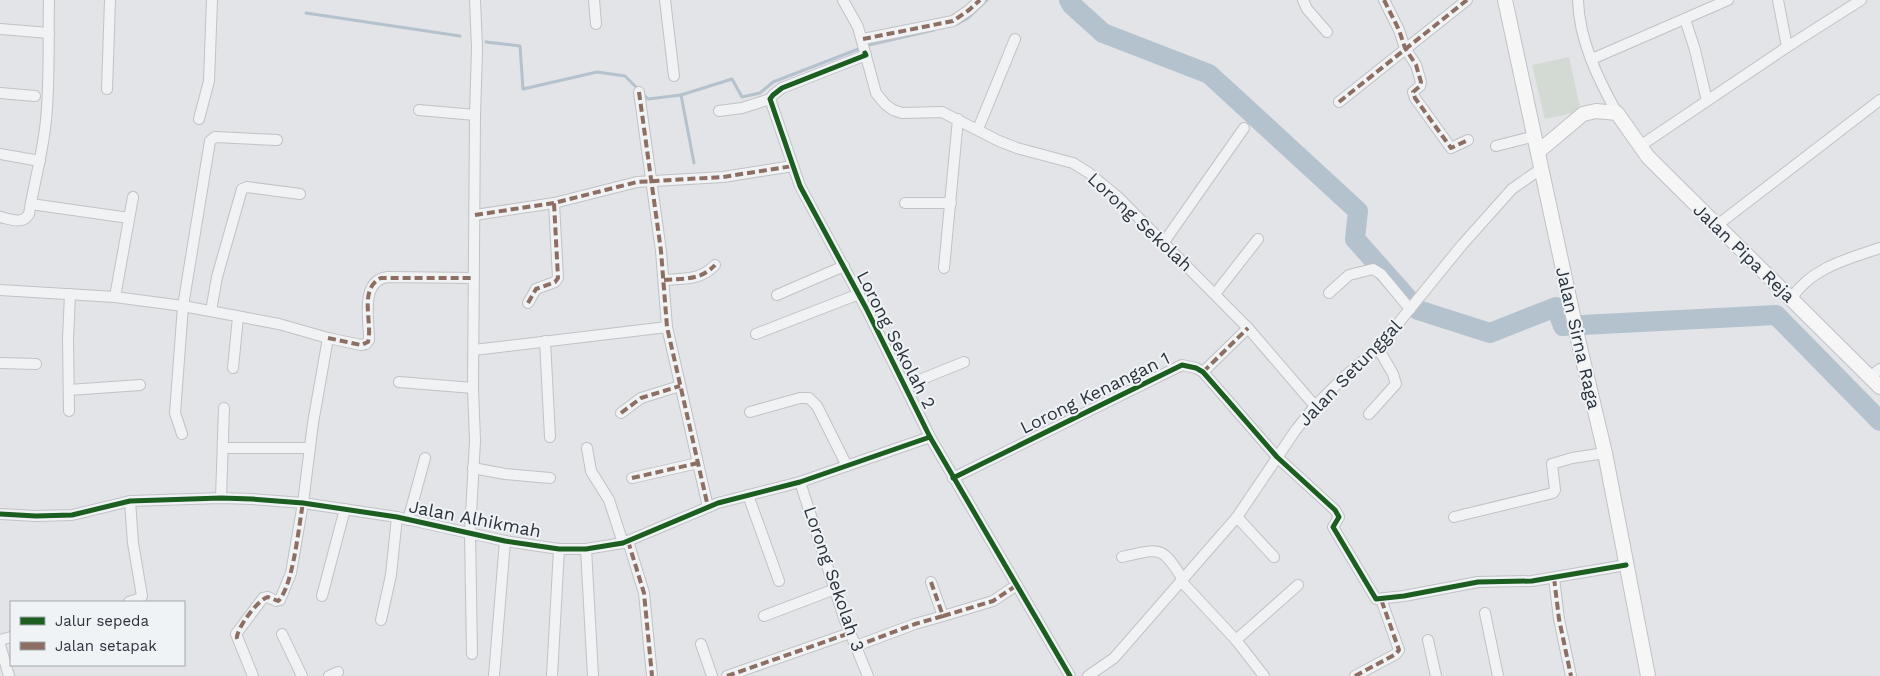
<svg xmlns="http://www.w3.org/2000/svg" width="1880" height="676" font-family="'Work Sans',sans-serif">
<rect width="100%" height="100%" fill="#e2e4e7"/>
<polygon fill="#d3dad3" points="1569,57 1581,111 1545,119 1532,65"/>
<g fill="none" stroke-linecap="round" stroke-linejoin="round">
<g stroke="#b4c2ce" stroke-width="3">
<polyline points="306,13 460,36"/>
<polyline points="957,24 968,18 987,0"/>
<polyline points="486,42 520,46 523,89 597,72 625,76 648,99 681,95 732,79 742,97 760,93 773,82 869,45 934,30"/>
<polyline points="681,95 694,163"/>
</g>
<polyline stroke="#b4c2ce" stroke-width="20" points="1069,0 1072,5 1103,33 1209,74 1358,211 1355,239 1418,310 1490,333 1556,307 1563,326 1776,315 1880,421"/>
<g stroke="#c1c2c5" stroke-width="12">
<g id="street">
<polyline points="594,0 596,24"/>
<polyline points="665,0 674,76"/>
<polyline points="843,0 858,27 876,93 885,104 893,110 902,113 942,112 999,141 1017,148 1073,163 1089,173 1118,197 1248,328 1315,406"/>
<polyline points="1303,0 1307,9 1327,32"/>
<polyline points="1384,0 1399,30 1405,48 1416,65 1421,82 1420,86 1413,92 1415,98 1451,148 1468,140"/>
<path d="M1578 0C1579 40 1598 79 1617 113"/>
<polyline points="1778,0 1787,47"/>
<polyline points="1685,19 1695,50 1707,101"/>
<polyline points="0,29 49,33"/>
<polyline points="863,39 953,21 969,10 980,0"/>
<polyline points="866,55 782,88 773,95 770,99 800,186 866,308 930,437 1070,676"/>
<polyline points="1592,59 1728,0"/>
<polyline points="107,89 110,0"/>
<polyline points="639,92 661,251 667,327 708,507"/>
<polyline points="0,93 35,96"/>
<polyline points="1339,102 1467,0"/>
<polyline points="419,110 475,115"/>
<polyline points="719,111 742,108 770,99"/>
<polyline points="199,119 209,81 212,0"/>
<polyline points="978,129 1015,39"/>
<polyline points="1496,146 1535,136"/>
<polyline points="1640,146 1787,47 1861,0"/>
<polyline points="0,154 40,161"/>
<polyline points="905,203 951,203"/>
<polyline points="31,204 129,218"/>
<polyline points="475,215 554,203 637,182 723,177 793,166"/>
<path d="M0 217C10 219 23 225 29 214 34 183 43 152 46 120 50 80 48 40 49 0"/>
<polyline points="1716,226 1880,100"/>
<polyline points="1164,242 1244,128"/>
<polyline points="944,268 958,119"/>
<path d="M664 280C684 278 700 281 715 265"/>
<path d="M0 290 115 297 183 306 279 324 328 338 361 345 366 344 369 340C369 319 360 280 388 277L474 278"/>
<polyline points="1329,293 1349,275 1373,269 1381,274 1410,309"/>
<polyline points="1215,294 1258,239"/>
<polyline points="777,295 844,266"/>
<polyline points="115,297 133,197"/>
<path d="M1791 299C1811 268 1847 259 1880 248"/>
<polyline points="528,303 536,289 555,282 558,278 554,203"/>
<polyline points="211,311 217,277 242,189 247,187 300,194"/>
<polyline points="756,334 859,294"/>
<polyline points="545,341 550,437"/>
<polyline points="474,350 667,327"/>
<polyline points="0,363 36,364"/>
<polyline points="233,368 238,317"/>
<polyline points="1203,372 1248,328"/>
<polyline points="1870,377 1880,369"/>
<polyline points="399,382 473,388"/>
<polyline points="905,386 964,362"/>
<polyline points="69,390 140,385"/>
<polyline points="69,411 68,339 70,294"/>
<polyline points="750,412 800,398 809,398 817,406 847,466"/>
<polyline points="621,413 641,398 680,386"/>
<polyline points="1369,414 1396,384 1393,374 1378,348"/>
<polyline points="182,434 175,413 183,306 210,141 215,137 277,140"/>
<polyline points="224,448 310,448"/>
<polyline points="587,448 591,471 609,500 623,543"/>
<polyline points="473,468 505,474 550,478"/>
<polyline points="632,478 698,463"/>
<polyline points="953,478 1182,365 1196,368 1203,372 1277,457 1335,510 1339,517 1333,527 1376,599 1404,596 1478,582 1532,581 1626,565"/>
<polyline points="800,482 844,618 868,676"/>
<polyline points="748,495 779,581"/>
<polyline points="221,498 224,408"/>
<polyline points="0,514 36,516 72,515 130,501 221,498 252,499 303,503 397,517 505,541 559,549 586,549 623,543 718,503 800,482 930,437"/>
<polyline points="1237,517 1274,557"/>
<polyline points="1454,517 1553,493 1555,490 1552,464 1572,458 1605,453"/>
<polyline points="408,520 425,458"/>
<polyline points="628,541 644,593 652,676"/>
<polyline points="586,549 593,676"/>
<path d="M1122 557C1159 549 1161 544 1182 578"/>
<polyline points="1554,578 1559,619 1571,676"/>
<polyline points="1181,581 1236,640 1264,676"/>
<polyline points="931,582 943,616 993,601 1017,585"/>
<polyline points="322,596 345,509"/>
<polyline points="129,602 141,598 142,596 133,543 130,501"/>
<polyline points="1485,613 1498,676"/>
<polyline points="764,616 835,589"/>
<polyline points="381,620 391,575 397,517"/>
<polyline points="282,634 302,676"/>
<polyline points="0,640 11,637"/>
<polyline points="1236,640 1298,585"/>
<polyline points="1428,640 1436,676"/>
<polyline points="701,644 712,676"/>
<polyline points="0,645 9,676"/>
<polyline points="856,646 915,624 943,616"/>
<polyline points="472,654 470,532 475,441 473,388 475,115 477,48 475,0"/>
<polyline points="253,676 236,634 263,598 268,597 276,601 280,600 291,573 303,503 313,423 328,338"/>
<polyline points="329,676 338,672"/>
<polyline points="494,676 505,541"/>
<polyline points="552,676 559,549"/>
<polyline points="727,676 850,633"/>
<polyline points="1088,676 1114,658 1237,517 1295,431 1315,406 1345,376 1378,348 1462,245 1512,189 1542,168"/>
<polyline points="1355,676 1396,654 1399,650 1381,599"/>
</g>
</g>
<g stroke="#c1c2c5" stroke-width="16">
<g id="secondary">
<polyline points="1505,0 1578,339 1605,453 1648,676"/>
<polyline points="1539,151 1583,114 1596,111 1617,113 1648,157 1880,387"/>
</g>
</g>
<use href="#street" stroke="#f1f2f4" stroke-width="10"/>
<use href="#secondary" stroke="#f6f6f6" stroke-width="14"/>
<g stroke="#8d6e63" stroke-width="4" stroke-dasharray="8 4" stroke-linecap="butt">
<polyline points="1384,0 1399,30 1405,48 1416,65 1421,82 1420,86 1413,92 1415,98 1451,148 1468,140"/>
<polyline points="863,39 953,21 969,10 980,0"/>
<polyline points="639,92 661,251 667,327 708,507"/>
<polyline points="1339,102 1467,0"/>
<polyline points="475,215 554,203 637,182 723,177 793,166"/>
<path d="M664 280C684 278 700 281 715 265"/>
<polyline points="528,303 536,289 555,282 558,278 554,203"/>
<path d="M328 338 361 345 368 342C373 322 358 289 381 278H474"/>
<polyline points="1203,372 1248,328"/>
<polyline points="621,413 641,398 680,386"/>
<polyline points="632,478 698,463"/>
<polyline points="628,541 644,593 652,676"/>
<polyline points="1554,578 1559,619 1571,676"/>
<polyline points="931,582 943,616 993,601 1017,585"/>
<path d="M237 639C235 630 259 598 268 597L278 601C293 588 299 524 303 503"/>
<polyline points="856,646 915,624 943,616"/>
<polyline points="727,676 850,633"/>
<polyline points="1355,676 1396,654 1399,650 1381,599"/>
</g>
<g stroke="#f0f3f6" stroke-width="8">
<g id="cycleway">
<polyline points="865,53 866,55 782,88 773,95 770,99 800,186 866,308 930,437 1070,676"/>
<polyline points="953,478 1182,365 1196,368 1203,372 1277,457 1335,510 1339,517 1333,527 1376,599 1404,596 1478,582 1532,581 1626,565"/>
<polyline points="0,514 36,516 72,515 130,501 221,498 252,499 303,503 397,517 505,541 559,549 586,549 623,543 718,503 800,482 930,437"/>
</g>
</g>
<use href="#cycleway" stroke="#1b5e20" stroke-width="5"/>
</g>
<g text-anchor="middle" stroke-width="4" stroke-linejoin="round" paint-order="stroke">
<g font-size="18" fill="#2b333e" stroke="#f0f3f6">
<text transform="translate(1140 222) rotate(43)" y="6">Lorong Sekolah</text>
<text transform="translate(1744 253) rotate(44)" y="6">Jalan Pipa Reja</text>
<text transform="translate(1578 338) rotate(77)" y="6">Jalan Sirna Raga</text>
<text transform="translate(896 340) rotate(63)" y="6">Lorong Sekolah 2</text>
<text transform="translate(1350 373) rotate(-46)" y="6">Jalan Setunggal</text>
<text transform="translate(1095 393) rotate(-26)" y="6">Lorong Kenangan 1</text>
<text transform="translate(475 519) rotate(11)" y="6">Jalan Alhikmah</text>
<text transform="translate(834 579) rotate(71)" y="6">Lorong Sekolah 3</text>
</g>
</g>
<rect x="10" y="601" width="175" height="65" fill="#f0f3f6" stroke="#a1a6ac"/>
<rect x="20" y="617" width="25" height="8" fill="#1b5e20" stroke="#a1a6ac"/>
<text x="55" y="626" font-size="15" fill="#2b333e">Jalur sepeda</text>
<rect x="20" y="642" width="25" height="8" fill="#8d6e63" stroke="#a1a6ac"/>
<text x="55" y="651" font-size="15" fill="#2b333e">Jalan setapak</text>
</svg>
